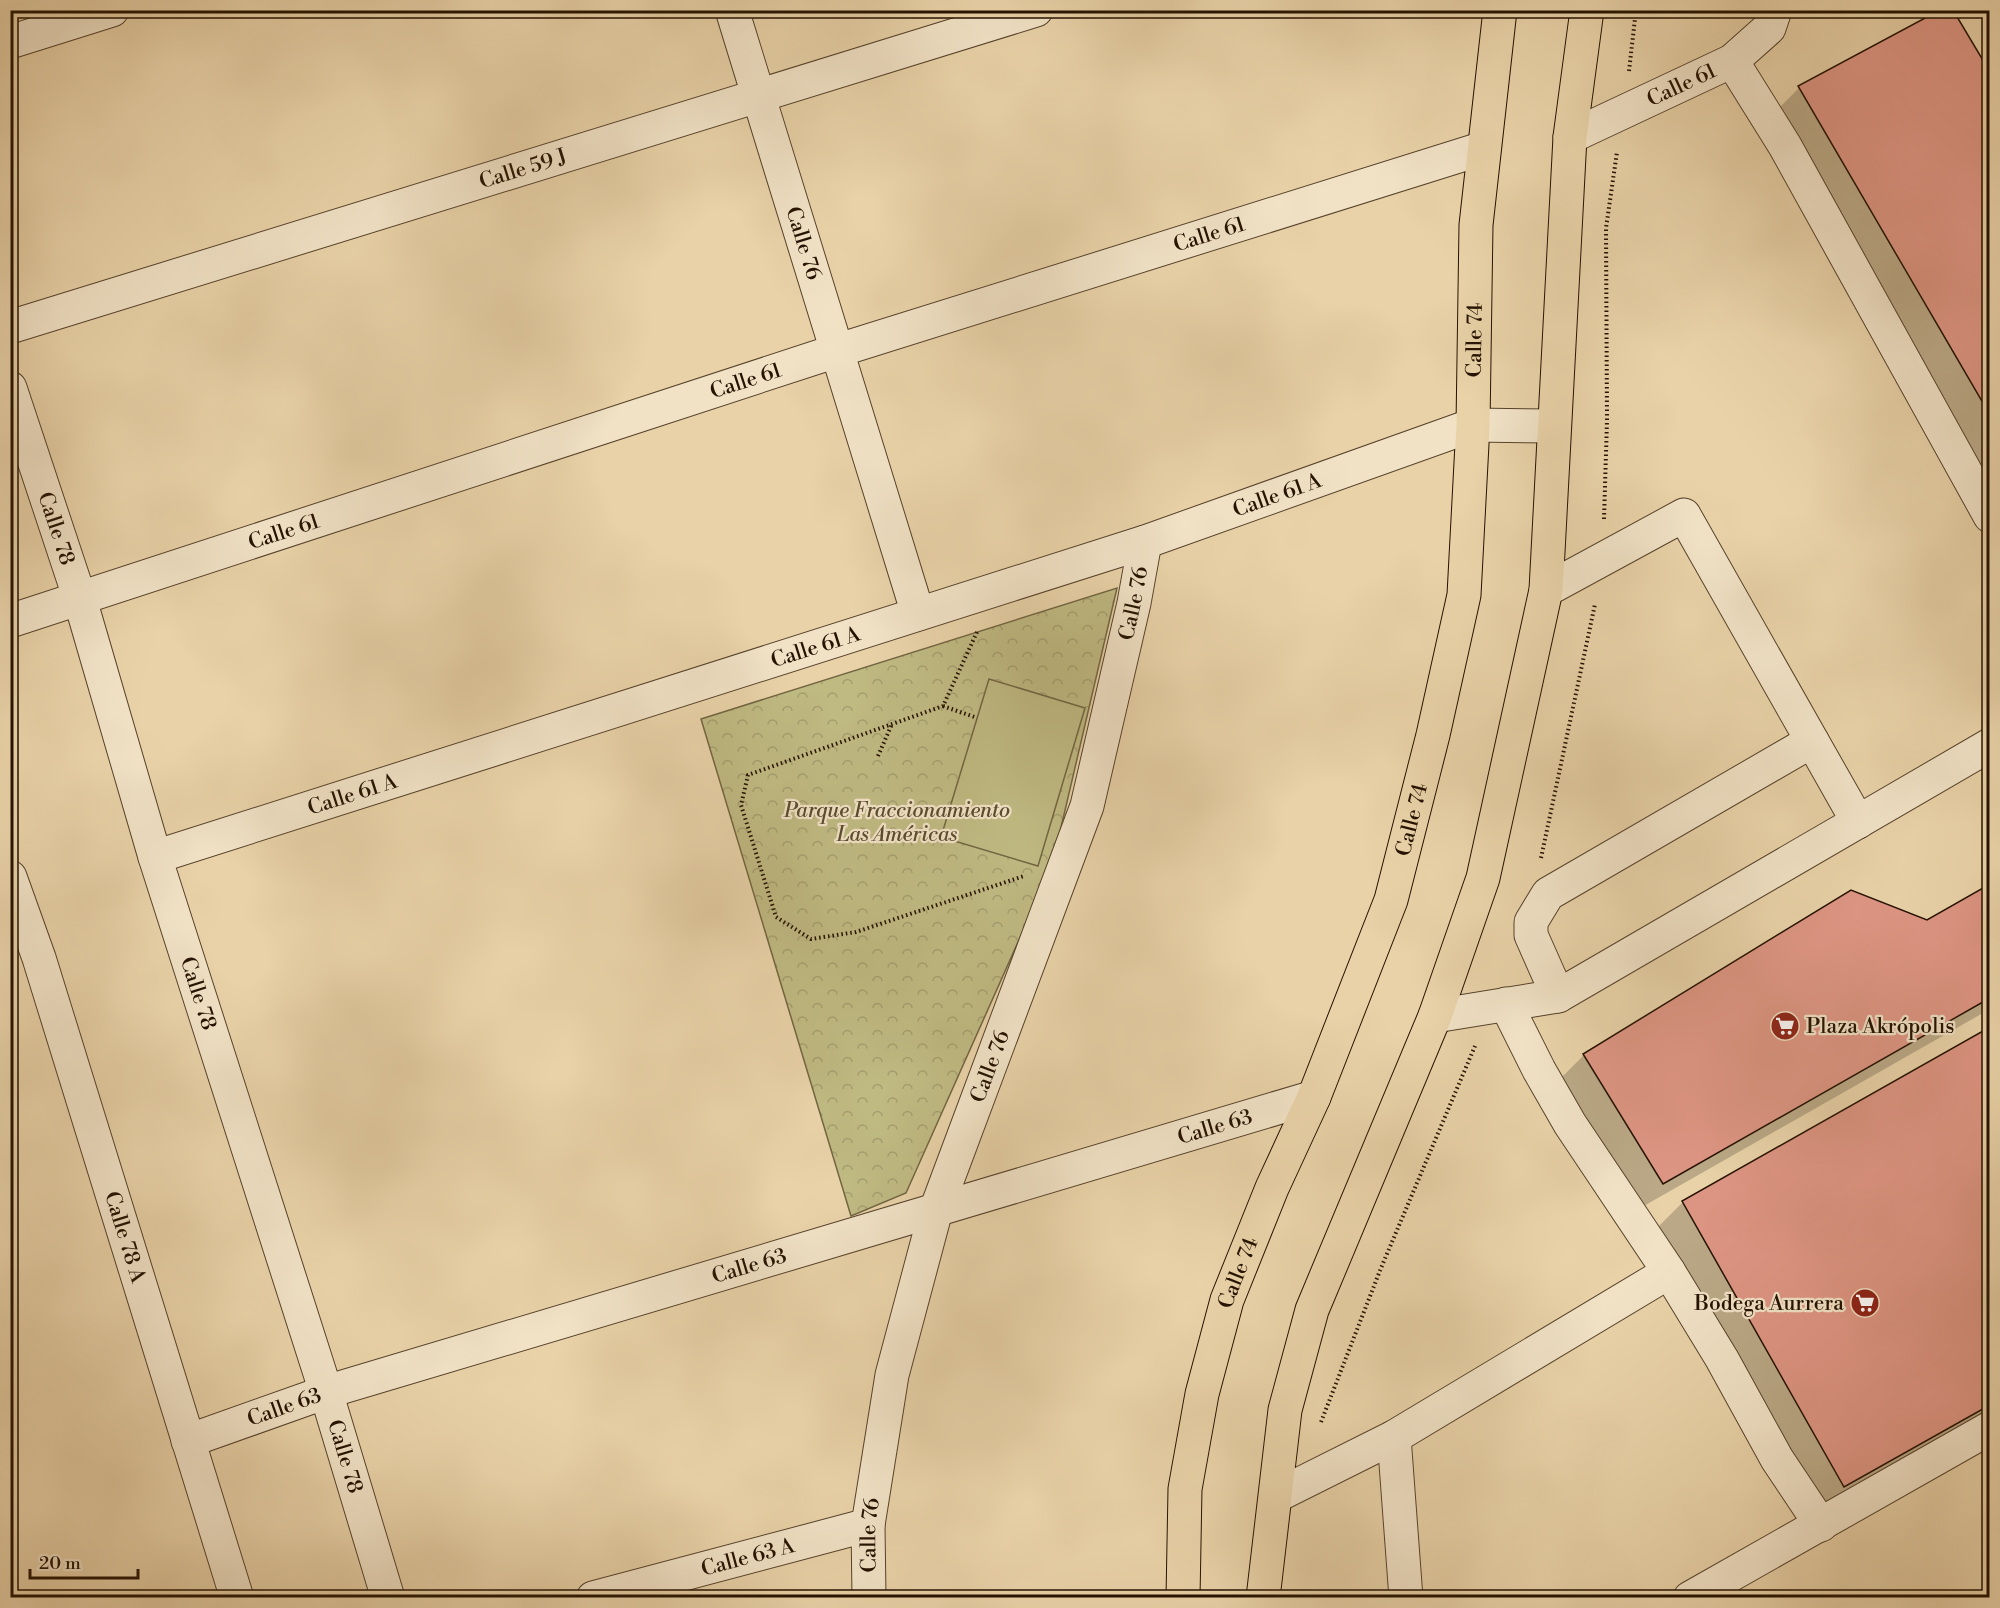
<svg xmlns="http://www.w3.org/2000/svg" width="2000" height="1608" font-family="'Libre Bodoni',serif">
<defs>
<pattern id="park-crowns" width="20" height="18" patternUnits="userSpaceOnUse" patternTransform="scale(1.5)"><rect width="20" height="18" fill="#bfb982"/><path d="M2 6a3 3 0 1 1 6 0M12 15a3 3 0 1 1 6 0" fill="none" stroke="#a49e6e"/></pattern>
</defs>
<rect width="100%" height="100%" fill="#e9d2a8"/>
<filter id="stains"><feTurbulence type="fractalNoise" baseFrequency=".00333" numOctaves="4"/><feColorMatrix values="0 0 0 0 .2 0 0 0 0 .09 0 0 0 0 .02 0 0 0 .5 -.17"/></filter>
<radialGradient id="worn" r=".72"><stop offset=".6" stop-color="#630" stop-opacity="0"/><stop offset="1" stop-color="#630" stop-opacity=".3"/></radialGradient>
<polygon fill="url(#park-crowns)" stroke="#726642" stroke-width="1.5" points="1117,588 1052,866 906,1193 851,1216 701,719"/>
<polygon fill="#bfb982" stroke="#726642" stroke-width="1.5" points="989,679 1085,708 1038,866 941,837"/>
<g fill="#0003">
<polygon points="1943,10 1990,75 1990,492 1771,116 1799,88"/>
<polygon points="1990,886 1990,1009 1635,1211 1556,1083 1584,1055 1927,921"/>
<polygon points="1990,1029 1990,1416 1816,1514 1655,1230 1683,1202"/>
</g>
<g fill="#dd9583" stroke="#251201" stroke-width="1.5">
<polygon points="1940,10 1953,10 1990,72 1990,415 1798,86"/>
<polygon points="1990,884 1990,998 1663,1184 1583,1054 1851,890 1927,920"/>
<polygon points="1990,1027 1990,1405 1844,1487 1682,1201"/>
</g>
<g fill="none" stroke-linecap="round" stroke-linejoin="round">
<g stroke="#56422b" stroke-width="35">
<g id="minor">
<path id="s1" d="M732 10 918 614"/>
<polyline points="10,42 112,10"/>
<polyline points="1732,61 1785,146 1990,516"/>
<path id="s2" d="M1570 137 1732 61 1769 28 1775 10"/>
<path id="s3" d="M10 327 1036 10"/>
<path id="s4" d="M10 388 79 596 155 857 326 1392 388 1598"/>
<polyline points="1546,590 1684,515 1858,822"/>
<path id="s5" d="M10 621 836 351 1484 148"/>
<path id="s6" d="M155 857 1145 542 1473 425 1554 426"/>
<path id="s7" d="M10 877 39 958 237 1598"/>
<polyline points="1558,996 1531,935 1531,922 1548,894 1812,741"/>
<polyline points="1506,1004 1539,1070 1570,1124 1669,1272 1722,1359 1777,1459 1821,1525"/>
<polyline points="1435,1016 1558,996 1990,745"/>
<polyline points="1394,1437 1406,1598"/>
<path id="s8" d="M188 1441 326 1392 1314 1097"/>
<polyline points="1276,1496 1394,1437 1669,1272"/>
<path id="s9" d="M593 1598 868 1525"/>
<path id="s10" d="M869 1598 868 1525 892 1375 936 1210 1087 806 1134 603 1145 542"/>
<polyline points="1690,1598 1990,1428"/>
</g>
</g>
<g stroke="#251201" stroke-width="35">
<g id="major">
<path id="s11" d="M1183 1598 1185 1489 1202 1394 1227 1300 1272 1188 1314 1097 1391 900 1433 735 1464 595 1473 425 1476 225 1500 10"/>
<polyline points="1263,1598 1285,1410 1312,1310 1435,1016 1483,878 1546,590 1570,137 1587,10"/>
</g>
</g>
<g stroke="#251201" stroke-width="4" stroke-dasharray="1.5 3" stroke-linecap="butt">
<polyline points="1629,71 1636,10"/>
<polyline points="1604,519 1607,420 1606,228 1617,152"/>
<polyline points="977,632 943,706 748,775 741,805 776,917 811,939 856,932 1024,876"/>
<polyline points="943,706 977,718"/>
<polyline points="878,756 892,724"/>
<polyline points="1541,858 1595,604"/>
<polyline points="1321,1422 1381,1268 1475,1046"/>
</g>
<use href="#minor" stroke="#f1e2c6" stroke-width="33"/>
<use href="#major" stroke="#e9d2a8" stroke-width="33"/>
</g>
<defs>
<g id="supermarket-disc" transform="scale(1.5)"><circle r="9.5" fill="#8f2418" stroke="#f1e2c6"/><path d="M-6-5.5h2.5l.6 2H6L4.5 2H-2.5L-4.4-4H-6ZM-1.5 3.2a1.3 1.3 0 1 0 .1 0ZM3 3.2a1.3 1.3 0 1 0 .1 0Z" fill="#fff"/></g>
</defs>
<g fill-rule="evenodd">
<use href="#supermarket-disc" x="1785" y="1026"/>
<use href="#supermarket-disc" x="1865" y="1303"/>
</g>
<g text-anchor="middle" stroke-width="4.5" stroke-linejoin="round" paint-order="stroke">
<g font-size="21" fill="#251201" stroke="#f1e2c6">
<text dy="7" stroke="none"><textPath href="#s2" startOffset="123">Calle 61</textPath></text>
<text dy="7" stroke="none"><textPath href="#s3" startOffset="537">Calle 59 J</textPath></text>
<text dy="7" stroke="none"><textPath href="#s5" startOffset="1260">Calle 61</textPath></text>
<text dy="7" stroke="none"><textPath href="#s1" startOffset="244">Calle 76</textPath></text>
<text dy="7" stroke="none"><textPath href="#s11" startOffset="1304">Calle 74</textPath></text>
<text dy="7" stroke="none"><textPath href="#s5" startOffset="774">Calle 61</textPath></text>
<text dy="7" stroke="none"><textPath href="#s6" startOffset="1179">Calle 61 A</textPath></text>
<text dy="7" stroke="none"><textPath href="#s4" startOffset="148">Calle 78</textPath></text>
<text dy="7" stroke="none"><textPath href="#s5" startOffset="288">Calle 61</textPath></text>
<text dy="7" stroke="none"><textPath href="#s10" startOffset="1035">Calle 76</textPath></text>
<text dy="7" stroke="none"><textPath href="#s6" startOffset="693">Calle 61 A</textPath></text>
<text dy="7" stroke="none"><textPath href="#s6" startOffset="207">Calle 61 A</textPath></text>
<text dy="7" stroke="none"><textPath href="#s11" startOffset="818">Calle 74</textPath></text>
<text dy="7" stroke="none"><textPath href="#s4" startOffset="634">Calle 78</textPath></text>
<text dy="7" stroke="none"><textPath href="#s10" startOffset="549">Calle 76</textPath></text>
<text dy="7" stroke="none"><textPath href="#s8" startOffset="1074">Calle 63</textPath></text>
<text dy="7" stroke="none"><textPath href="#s7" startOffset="378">Calle 78 A</textPath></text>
<text dy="7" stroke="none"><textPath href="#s8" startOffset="588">Calle 63</textPath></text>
<text dy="7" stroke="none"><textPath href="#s11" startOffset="332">Calle 74</textPath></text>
<text dy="7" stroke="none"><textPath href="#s8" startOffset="102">Calle 63</textPath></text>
<text dy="7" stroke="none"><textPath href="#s4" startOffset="1120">Calle 78</textPath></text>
<text dy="7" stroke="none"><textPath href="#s10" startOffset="63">Calle 76</textPath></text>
<text dy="7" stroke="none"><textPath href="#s9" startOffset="160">Calle 63 A</textPath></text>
</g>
<g font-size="21" font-style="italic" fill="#5b4c2e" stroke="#f1e2c6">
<text x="897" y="817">Parque Fraccionamiento<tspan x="897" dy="24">Las Américas</tspan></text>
</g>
<g font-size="21" fill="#251201" stroke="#f1e2c6" text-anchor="start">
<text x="1806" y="1033">Plaza Akrópolis</text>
<text x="1844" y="1310" text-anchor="end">Bodega Aurrera</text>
</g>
</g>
<rect width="2000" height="1608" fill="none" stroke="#e9d2a8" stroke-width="36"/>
<rect x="12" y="12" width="1976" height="1584" fill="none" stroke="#251201" stroke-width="3"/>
<rect x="18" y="18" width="1964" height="1572" fill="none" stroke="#251201" stroke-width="1.5"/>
<path d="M30 1569v9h108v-9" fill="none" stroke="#251201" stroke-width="3"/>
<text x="39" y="1569" font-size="18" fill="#251201" stroke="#f1e2c6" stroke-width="4.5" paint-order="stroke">20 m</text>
<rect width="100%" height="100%" filter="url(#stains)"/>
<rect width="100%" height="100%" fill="url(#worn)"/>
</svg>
